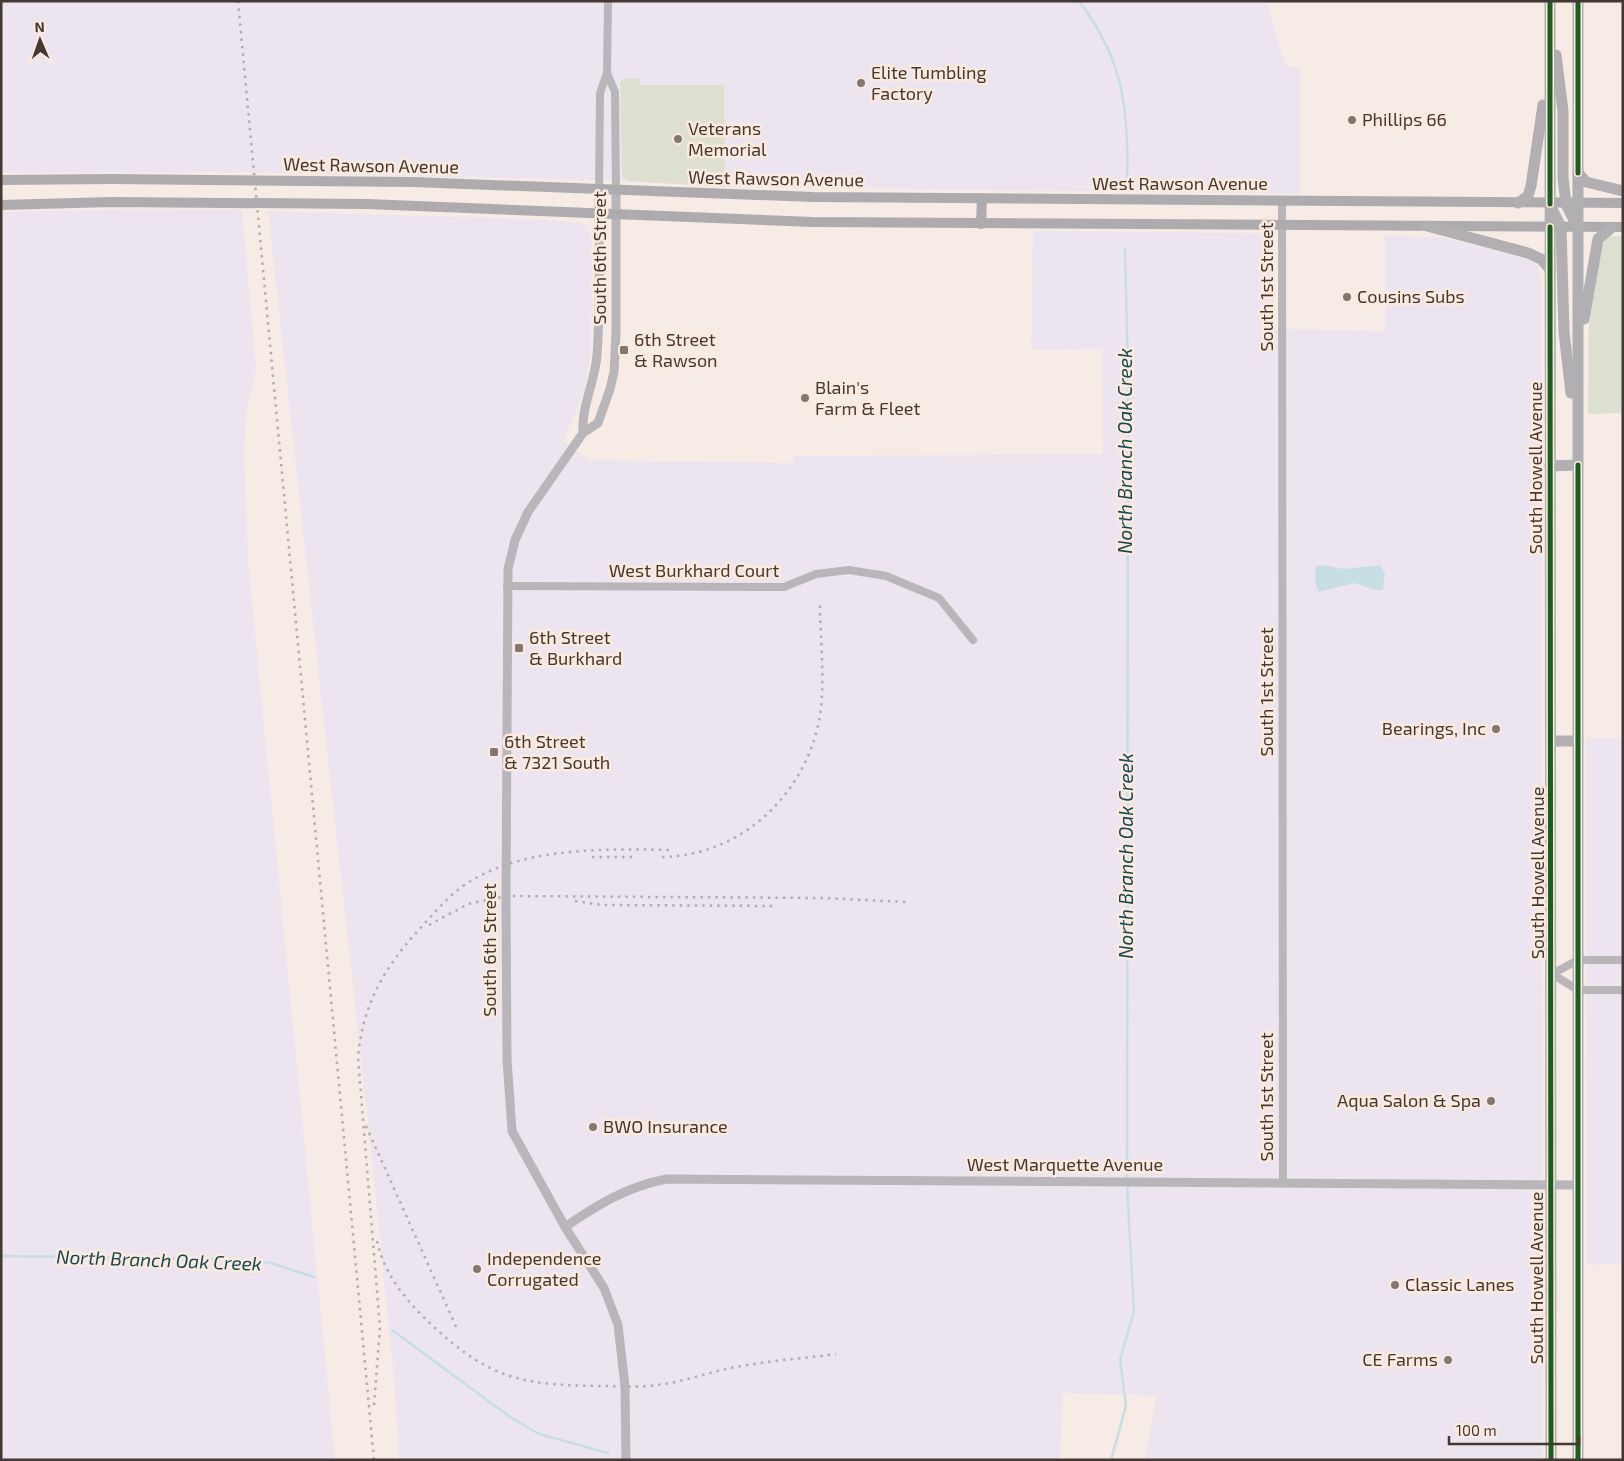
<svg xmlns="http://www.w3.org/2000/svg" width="1624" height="1461" font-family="'Exo 2',sans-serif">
<rect width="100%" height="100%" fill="#f6ebe5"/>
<g fill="#ece5ef">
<polygon points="1,1 1267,1 1285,66 1300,67 1300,194 725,187 627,181 237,172 1,173"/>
<polygon points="140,209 242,210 256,368 246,417 244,454 248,561 335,1460 1,1460 1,212"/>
<polygon points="268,211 554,220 585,224 592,238 591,351 585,390 563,441 589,460 794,463 794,456 1103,454 1102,349 1031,350 1033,231 1249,233 1267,236 1274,249 1274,329 1385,331 1385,236 1442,237 1531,260 1537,265 1541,282 1543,1460 1145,1460 1156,1396 1063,1393 1060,1460 399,1460 394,1376 376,1197"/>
<polygon points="1586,738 1623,738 1623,1264 1587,1265"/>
</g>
<g fill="#dddfd1">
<polygon points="624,78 640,78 640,85 724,85 725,187 627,181 622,175 620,82"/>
<polygon points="1609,236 1623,236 1623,419 1620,413 1588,414 1589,314 1599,246"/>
</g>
<path fill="#c6dee4" d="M1322 565 1344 569 1380 565 1385 574 1383 589 1379 591 1354 583 1319 592C1315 584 1313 574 1317 566Z"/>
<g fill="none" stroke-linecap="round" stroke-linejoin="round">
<g stroke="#c6dee4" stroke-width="2.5">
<path d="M1079 1C1123 59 1129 108 1127 179"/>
<polyline points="1125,248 1128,376 1127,1179"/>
<polyline points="1,1256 235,1259 271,1263 314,1277"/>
<polyline points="392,1330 510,1417 539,1434 608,1453"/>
<polyline points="1111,1460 1126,1406 1120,1360 1134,1311 1127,1185"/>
</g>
<g stroke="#b8b6b9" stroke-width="8">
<polyline points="607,73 615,92 616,191"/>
<polyline points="599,190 600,93 607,73 608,1"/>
<polyline points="1282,201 1283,1182"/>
<polyline points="507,586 784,587 816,574 849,570 886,576 939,598 973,640"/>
<polyline points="1552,974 1578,990 1623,990"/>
<polyline points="1552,974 1578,960 1623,960"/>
</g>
<g stroke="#b8b6b9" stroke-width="9">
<polyline points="616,191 616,333 614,372 610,389 598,423 583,433 528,512 515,540 508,569 506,896 507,1059 512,1131 565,1227 604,1288 618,1325 625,1386 626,1460"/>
<path d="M583 433C581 407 595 382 597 355 601 300 599 244 599 190"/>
<path d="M565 1227C597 1205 628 1186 667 1179L1578 1185"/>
</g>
<g stroke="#aeabaf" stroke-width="10">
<polyline points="1,180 112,179 413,182 813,197 1623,203"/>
<polyline points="1,205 112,202 367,204 813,222 1623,227"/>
<polyline points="981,224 982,198"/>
</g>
<g stroke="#b1afb1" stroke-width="11">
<polyline points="1550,1 1551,1460"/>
<polyline points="1556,55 1563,111 1563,178 1566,204 1577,226"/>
<polyline points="1578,173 1586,182 1623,191"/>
<polyline points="1518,203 1528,196 1531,186 1543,105"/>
<polyline points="1550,205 1561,227 1564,332 1571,393"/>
<polyline points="1427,226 1528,253 1541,259 1550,269"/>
<polyline points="1584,319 1598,239 1611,228"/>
<polyline points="1550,466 1578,465"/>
<polyline points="1552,741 1578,741"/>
<polyline points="1578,1460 1578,1"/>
</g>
<g stroke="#b2adac" stroke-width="2.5" stroke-dasharray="2.5 5" stroke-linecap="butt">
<polyline points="238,1 374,1460"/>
<polyline points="592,857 637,857"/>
<path d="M662 857C740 856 804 796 819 721 826 684 820 641 820 603"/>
<polyline points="575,901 602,905 776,906"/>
<polyline points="429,925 468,904 506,896 823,898 906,902"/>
<polyline points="366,1126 458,1331"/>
<path d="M377 1241C385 1277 409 1304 435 1328 492 1380 524 1385 600 1386 621 1386 643 1388 664 1384 685 1381 706 1373 727 1369 762 1361 799 1359 836 1354"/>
<path d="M374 1405 380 1328 358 1058C362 1008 382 971 415 934 430 918 445 899 463 886 521 846 604 849 672 850"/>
</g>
<g stroke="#fceadf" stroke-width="8">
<g id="cycleway">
<polyline points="1578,1 1578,173"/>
<polyline points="1550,204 1550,1"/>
<polyline points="1550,227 1551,1460"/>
<polyline points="1578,1460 1578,465"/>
</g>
</g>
<use href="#cycleway" stroke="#1b5e20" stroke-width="5"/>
</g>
<g fill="#827771" stroke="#fceadf" stroke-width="2">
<circle cx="861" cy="83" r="5"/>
<circle cx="1352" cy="120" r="5"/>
<circle cx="678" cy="139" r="5"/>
<circle cx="1347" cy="297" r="5"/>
<rect x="619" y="345" width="10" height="10" rx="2.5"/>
<circle cx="805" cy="398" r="5"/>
<rect x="514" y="643" width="10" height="10" rx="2.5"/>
<circle cx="1496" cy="729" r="5"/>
<rect x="489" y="747" width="10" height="10" rx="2.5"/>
<circle cx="1491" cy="1101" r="5"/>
<circle cx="593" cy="1127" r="5"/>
<circle cx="477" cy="1269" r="5"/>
<circle cx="1395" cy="1285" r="5"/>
<circle cx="1448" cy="1360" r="5"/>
</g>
<g text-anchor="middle" stroke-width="5" stroke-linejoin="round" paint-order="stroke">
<g font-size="18" fill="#443832" stroke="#fceadf" text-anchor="start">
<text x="871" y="79">Elite Tumbling<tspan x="871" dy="21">Factory</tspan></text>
<text x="1362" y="126">Phillips 66</text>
<text x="688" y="135">Veterans<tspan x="688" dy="21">Memorial</tspan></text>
<text x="1357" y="303">Cousins Subs</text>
<text x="634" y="346">6th Street<tspan x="634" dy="21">&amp; Rawson</tspan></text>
<text x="815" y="394">Blain's<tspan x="815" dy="21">Farm &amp; Fleet</tspan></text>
<text x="529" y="644">6th Street<tspan x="529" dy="21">&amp; Burkhard</tspan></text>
<text x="1486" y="735" text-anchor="end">Bearings, Inc</text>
<text x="504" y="748">6th Street<tspan x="504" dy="21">&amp; 7321 South</tspan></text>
<text x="1481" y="1107" text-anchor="end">Aqua Salon &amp; Spa</text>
<text x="603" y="1133">BWO Insurance</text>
<text x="487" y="1265">Independence<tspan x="487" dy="21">Corrugated</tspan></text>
<text x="1405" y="1291">Classic Lanes</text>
<text x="1438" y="1366" text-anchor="end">CE Farms</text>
</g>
<g font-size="18" fill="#443832" stroke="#fceadf">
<text transform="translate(371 166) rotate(1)" y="6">West Rawson Avenue</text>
<text transform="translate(776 179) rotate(1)" y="6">West Rawson Avenue</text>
<text x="1180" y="190">West Rawson Avenue</text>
<text transform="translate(600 258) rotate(-90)" y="6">South 6th Street</text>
<text transform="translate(1267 287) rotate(-90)" y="6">South 1st Street</text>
<text transform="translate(1536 468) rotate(-90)" y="6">South Howell Avenue</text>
<text x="694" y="577">West Burkhard Court</text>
<text transform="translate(1267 692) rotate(-90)" y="6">South 1st Street</text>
<text transform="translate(1538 873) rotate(-90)" y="6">South Howell Avenue</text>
<text transform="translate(490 950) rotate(-90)" y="6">South 6th Street</text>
<text transform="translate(1267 1097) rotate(-90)" y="6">South 1st Street</text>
<text x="1065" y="1171">West Marquette Avenue</text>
<text transform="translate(1537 1278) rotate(-90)" y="6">South Howell Avenue</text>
</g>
<g font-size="19" font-style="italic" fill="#134855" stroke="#fceadf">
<text transform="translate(1125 451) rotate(-90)" y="7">North Branch Oak Creek</text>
<text transform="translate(1126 856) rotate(-90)" y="7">North Branch Oak Creek</text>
<text transform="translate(159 1260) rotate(2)" y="7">North Branch Oak Creek</text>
</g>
</g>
<rect width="1624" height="1461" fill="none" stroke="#443832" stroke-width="5"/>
<g transform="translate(40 40) rotate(358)" stroke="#fceadf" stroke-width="4" paint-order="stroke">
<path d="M0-4L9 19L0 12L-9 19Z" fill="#443832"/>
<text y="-8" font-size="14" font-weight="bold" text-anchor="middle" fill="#443832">N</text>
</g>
<path d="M1449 1436v8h130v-8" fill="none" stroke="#443832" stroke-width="2.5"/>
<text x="1456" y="1436" font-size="15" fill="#443832" stroke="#fceadf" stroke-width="4" paint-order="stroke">100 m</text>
</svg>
